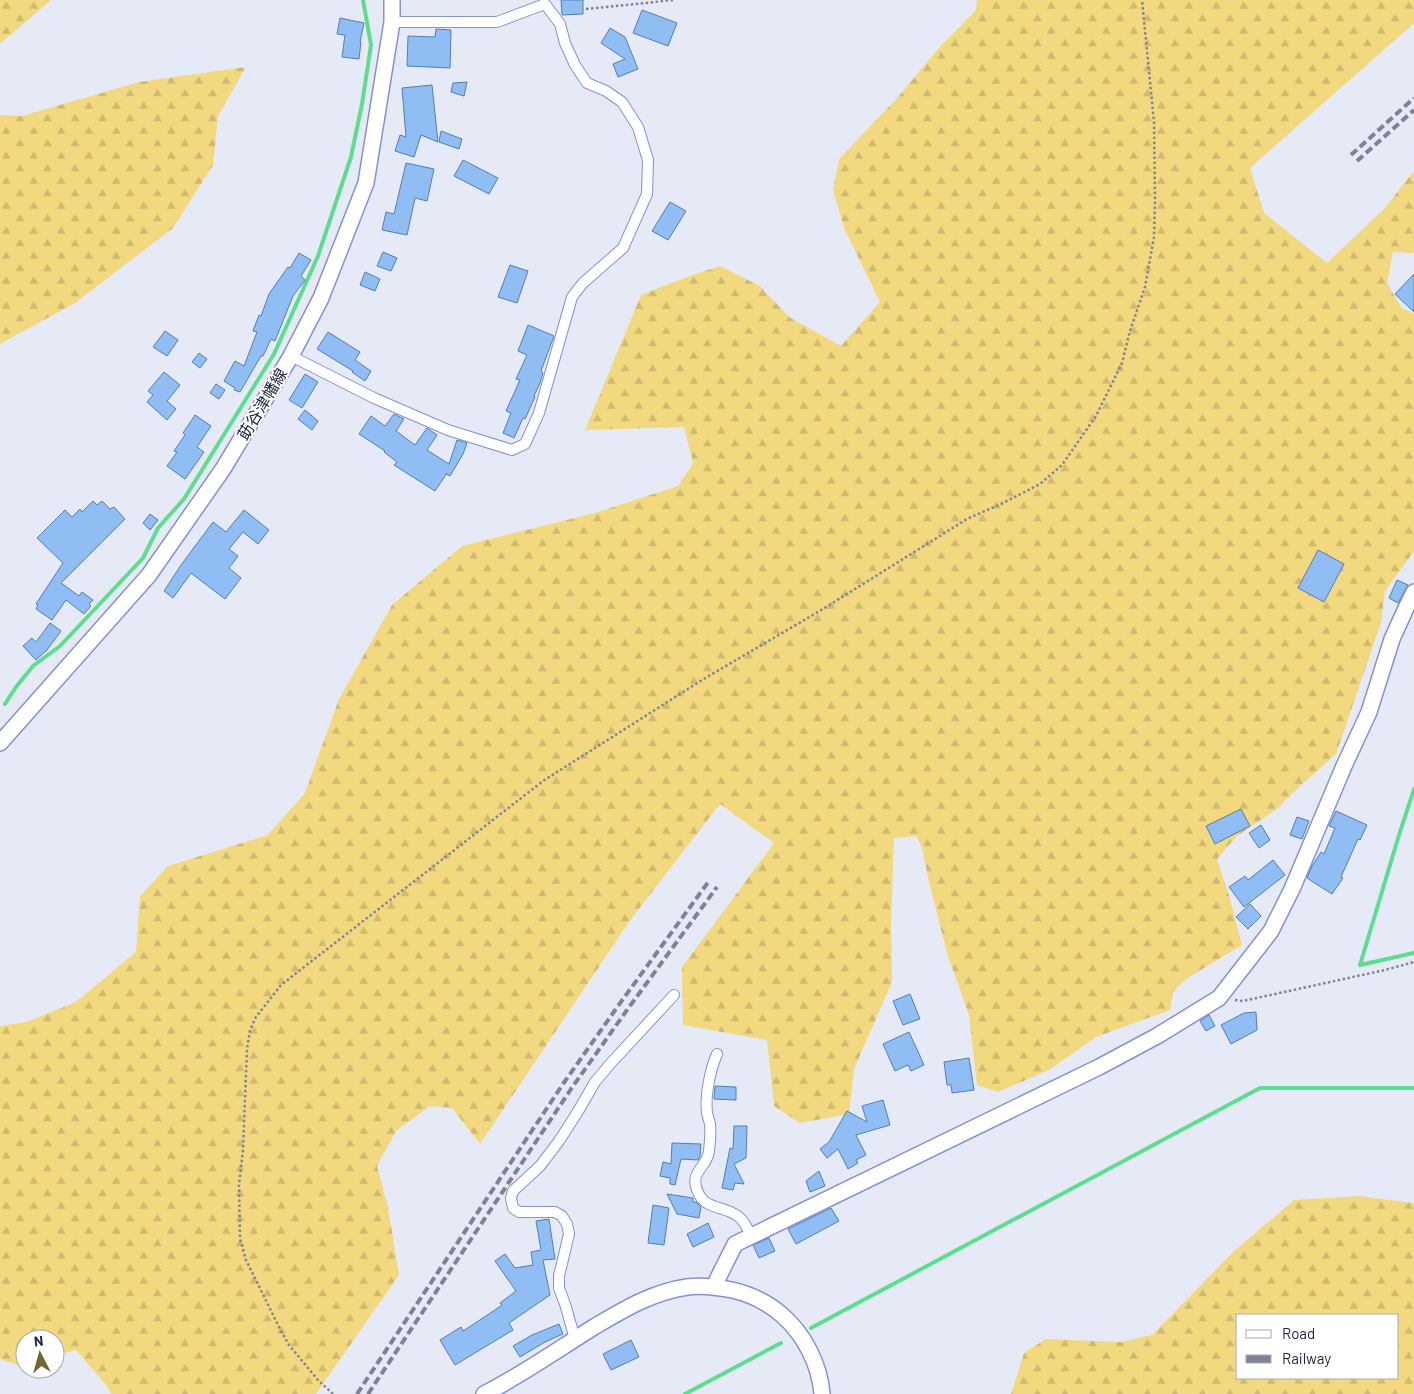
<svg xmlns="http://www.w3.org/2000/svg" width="1414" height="1394" font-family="Barlow,'Noto Sans JP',sans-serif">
<defs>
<pattern id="forest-firs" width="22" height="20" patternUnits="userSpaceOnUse" patternTransform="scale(1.25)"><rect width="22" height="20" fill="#f2d980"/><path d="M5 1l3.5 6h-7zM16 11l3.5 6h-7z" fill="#cfba70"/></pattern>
</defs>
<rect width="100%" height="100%" fill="#e6eaf7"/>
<g fill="url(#forest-firs)" fill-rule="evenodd">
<polygon points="0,0 51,0 0,44"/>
<polygon points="977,0 1414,0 1414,23 1412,25 1250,168 1264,213 1327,263 1384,209 1414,171 1414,253 1393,252 1387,283 1401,307 1414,314 1414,551 1385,591 1381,623 1336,754 1299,787 1278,808 1236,837 1217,859 1229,895 1242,945 1186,979 1173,992 1170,1010 1096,1037 1049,1070 998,1092 977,1085 969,1015 947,953 929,882 922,847 916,836 894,838 891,924 892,982 854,1069 849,1114 800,1123 774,1106 767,1040 683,1025 682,967 774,843 720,804 631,919 480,1144 452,1108 430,1106 396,1131 377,1166 388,1207 399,1275 316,1394 111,1394 107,1386 76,1350 55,1356 55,1339 25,1339 25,1365 20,1366 0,1359 0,1026 26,1022 76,1002 136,952 140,896 168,866 268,835 305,793 339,699 392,605 462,546 595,513 678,486 693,463 684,427 585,430 641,295 690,276 720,266 760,286 789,317 841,346 880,302 844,228 833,190 839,159 898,97 938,49 976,10"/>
<polygon points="246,67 218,116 213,165 173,228 75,303 0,344 0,115 22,116 139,82"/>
<path d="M1359 1196 1414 1203V1394H1011L1024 1353 1046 1339 1121 1342 1152 1335 1233 1252 1294 1200ZM1238 1315H1398V1378H1238Z"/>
</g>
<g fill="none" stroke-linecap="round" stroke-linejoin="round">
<g stroke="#5dde8f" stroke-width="4">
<polyline points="5,704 16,687 33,666 60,646 143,558 158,528 184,499 274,354 318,256 351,157 362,104 371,45 363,0"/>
<polyline points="1414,789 1399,835 1360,965 1414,953"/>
<polyline points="811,1328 1260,1088 1414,1088"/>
<polyline points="685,1394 781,1343"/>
</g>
</g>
<g fill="#8fbdf4" stroke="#527eb2">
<polygon points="561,0 583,0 583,14 562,15"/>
<polygon points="642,10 677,23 668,46 633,33"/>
<polygon points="340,18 364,23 360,42 361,42 359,59 342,57 345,35 337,34"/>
<polygon points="610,28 625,37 638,69 618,77 613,64 625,59 601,43"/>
<polygon points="436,29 451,30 450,68 407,66 408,36 435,37"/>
<polygon points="467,82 464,96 451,92 453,83"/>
<polygon points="432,85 438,142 421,135 414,157 395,151 400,135 406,137 402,88"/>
<polygon points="441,131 462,139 459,149 439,142"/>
<polygon points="463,160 498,178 489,194 454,176"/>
<polygon points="406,163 434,169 427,201 415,198 407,235 382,230 386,212 394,214"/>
<polygon points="670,202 686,211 668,240 652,231"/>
<polygon points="383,252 397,258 391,271 377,266"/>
<polygon points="299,253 311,260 301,276 305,280 293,296 275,341 271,339 263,356 261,356 240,392 234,390 235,388 224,381 235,361 244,366 257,332 253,331 259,315 261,316 269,294 288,267 290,268"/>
<polygon points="510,265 528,271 517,303 498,297"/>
<polygon points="365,272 380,279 375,291 360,285"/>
<polygon points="1414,274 1414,312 1395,294"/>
<polygon points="528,325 554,336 541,371 543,373 540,383 534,396 535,397 525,419 523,418 514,438 503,433 511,413 506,411 520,380 516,379 527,355 518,351"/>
<polygon points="165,331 178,340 167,356 153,347"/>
<polygon points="328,332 360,352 355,360 371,371 365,381 352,372 353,371 317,349"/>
<polygon points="199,353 207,359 200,368 192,362"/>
<polygon points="164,372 180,385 167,401 176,409 167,420 147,402 153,395 148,391"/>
<polygon points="305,374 318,382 302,408 289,400"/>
<polygon points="216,384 225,390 219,399 210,393"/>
<polygon points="305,410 318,421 312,430 298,419"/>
<polygon points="394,414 404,419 396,431 415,445 427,428 437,435 427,450 449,464 457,440 467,443 463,454 450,476 446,474 447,473 435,491 394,465 397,462 384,452 385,451 359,434 371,416 385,426"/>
<polygon points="195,415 211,426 197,447 204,452 185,479 167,466 177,452 174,451 185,435 183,433"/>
<polygon points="93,501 97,505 102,501 110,509 114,507 125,519 61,583 79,596 82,592 93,600 89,604 91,606 84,614 66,600 52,620 36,609 38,605 36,604 63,563 37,538 65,510 72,517 80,509 82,512"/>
<polygon points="244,510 269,530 258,544 243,532 229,549 238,556 229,568 241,578 225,599 191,573 173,598 164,591 181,565 213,522 226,532"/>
<polygon points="150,514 158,520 150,530 143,523"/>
<polygon points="1318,550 1344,564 1324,602 1298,588"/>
<polygon points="1397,580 1408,585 1398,603 1389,598"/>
<polygon points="50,623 61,631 47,650 36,660 23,646 32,638 36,642"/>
<polygon points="1241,809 1250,826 1215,844 1206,826"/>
<polygon points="1336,811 1367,825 1360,840 1358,839 1341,877 1343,878 1332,894 1307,878 1312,866 1321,852 1324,854 1335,828 1329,826"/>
<polygon points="1297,817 1309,821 1302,839 1290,835"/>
<polygon points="1261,825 1270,840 1259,848 1249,833"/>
<polygon points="1273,860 1285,875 1244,907 1229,887 1245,876 1248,880"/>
<polygon points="1250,904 1261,916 1248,929 1236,917"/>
<polygon points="910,994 920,1019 903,1025 893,1001"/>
<polygon points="1256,1012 1257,1030 1231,1044 1221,1025 1244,1013"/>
<polygon points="1209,1015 1215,1026 1206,1031 1200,1021"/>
<polygon points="909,1032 924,1065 911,1071 908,1065 895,1071 883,1044"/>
<polygon points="969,1058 974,1090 952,1093 951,1085 947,1085 944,1062"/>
<polygon points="715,1086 736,1087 736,1100 714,1099"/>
<polygon points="883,1100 890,1125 856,1135 866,1155 856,1160 858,1163 848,1169 838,1149 827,1158 820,1149 829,1142 847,1111 867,1122 862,1106"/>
<polygon points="734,1126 747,1126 746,1158 734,1164 744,1184 735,1183 733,1190 722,1188 730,1148 733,1149"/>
<polygon points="672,1143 701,1144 700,1156 698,1160 681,1159 675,1185 670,1184 670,1178 660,1176 663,1162 671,1164"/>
<polygon points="819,1171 825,1186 810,1192 806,1181"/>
<polygon points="667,1194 693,1198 693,1202 696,1202 701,1207 699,1218 677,1214"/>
<polygon points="653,1205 669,1208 664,1245 648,1243"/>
<polygon points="831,1208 839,1221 796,1244 788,1229"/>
<polygon points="549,1219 555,1259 543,1260 550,1295 509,1323 513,1330 455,1365 440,1340 461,1327 463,1331 489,1314 502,1305 500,1303 516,1291 495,1261 505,1254 515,1268 533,1265 531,1252 541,1250 536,1221"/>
<polygon points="708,1223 714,1237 693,1247 687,1234"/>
<polygon points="769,1238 775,1251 759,1258 753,1245"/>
<polygon points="559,1324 563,1334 545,1342 520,1357 513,1346 532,1335"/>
<polygon points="631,1340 639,1357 611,1370 603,1354"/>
</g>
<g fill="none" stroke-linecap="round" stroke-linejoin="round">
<g stroke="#8492d0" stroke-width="12">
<g id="street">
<polyline points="291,356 374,398 448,430 512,450 525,444 539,413 572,297 583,283 623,248 647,194 648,160 638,127 622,102 606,91 587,83 575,65 565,43 560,24 545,4 497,22 392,22"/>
<path d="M717 1054C710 1070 705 1095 707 1113 708 1117 709 1120 710 1124 711 1133 710 1142 709 1151 707 1169 686 1172 700 1196 707 1209 728 1207 739 1217 745 1222 748 1229 751 1236"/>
<polyline points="575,1339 565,1304 559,1288 559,1276 569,1234 567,1224 562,1216 555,1212 519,1212 513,1208 511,1198 513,1191 540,1166 559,1141 577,1113 595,1082 611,1063 674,995"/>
</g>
</g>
<g stroke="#8492d0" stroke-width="18">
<g id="secondary">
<polyline points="0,743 149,575 223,469 291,356 321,298 366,183 392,22 392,0"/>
<polyline points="714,1286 735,1244 1099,1067 1157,1036 1219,998 1271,931 1292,889 1344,766 1369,712 1392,639 1407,606 1414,592"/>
<path d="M484 1394C522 1375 557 1350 594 1327 623 1310 652 1292 687 1287 702 1285 717 1287 732 1290 750 1294 768 1303 782 1315 804 1334 820 1365 822 1394"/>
</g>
</g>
<g stroke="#7f8497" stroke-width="2.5" stroke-dasharray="2.5 2.5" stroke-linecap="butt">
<polyline points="586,9 674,0"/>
<polyline points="1235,1000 1243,1001 1385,970 1414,962"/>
<polyline points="333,1394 318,1380 289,1345 280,1329 246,1260 240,1239 239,1185 243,1150 247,1049 250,1030 256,1017 281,985 543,781 702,680 823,609 967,519 1003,503 1040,484 1062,465 1096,416 1122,363 1130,331 1145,287 1154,237 1155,202 1154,122 1142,0"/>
</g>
<use href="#street" stroke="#fff" stroke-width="10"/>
<use href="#secondary" stroke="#fff" stroke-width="15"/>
<g stroke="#7d8295" stroke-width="4" stroke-dasharray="8 4" stroke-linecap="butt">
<polyline points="1351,155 1414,98"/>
<polyline points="1357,161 1414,110"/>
<polyline points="357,1394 563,1084 618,1006 709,881"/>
<polyline points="368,1394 571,1089 627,1010 717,887"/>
</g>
</g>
<g text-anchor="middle" stroke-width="4" stroke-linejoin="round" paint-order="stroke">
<g font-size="16" fill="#212740" stroke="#fff">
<text transform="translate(262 404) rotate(-59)" y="6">莇谷津幡線</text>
</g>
</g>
<rect x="1236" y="1314" width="162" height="65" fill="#ffffff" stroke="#a6a9b3"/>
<rect x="1246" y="1330" width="25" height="8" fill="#ffffff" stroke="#a6a9b3"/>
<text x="1282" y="1339" font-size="15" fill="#212740">Road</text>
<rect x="1246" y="1355" width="25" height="8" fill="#7d8295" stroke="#a6a9b3"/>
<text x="1282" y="1364" font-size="15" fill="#212740">Railway</text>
<g transform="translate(40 1354) rotate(354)"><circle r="24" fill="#ffffff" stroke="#a6a9b3"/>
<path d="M0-4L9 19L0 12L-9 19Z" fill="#746533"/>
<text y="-8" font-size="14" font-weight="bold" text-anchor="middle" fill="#212740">N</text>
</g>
</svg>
